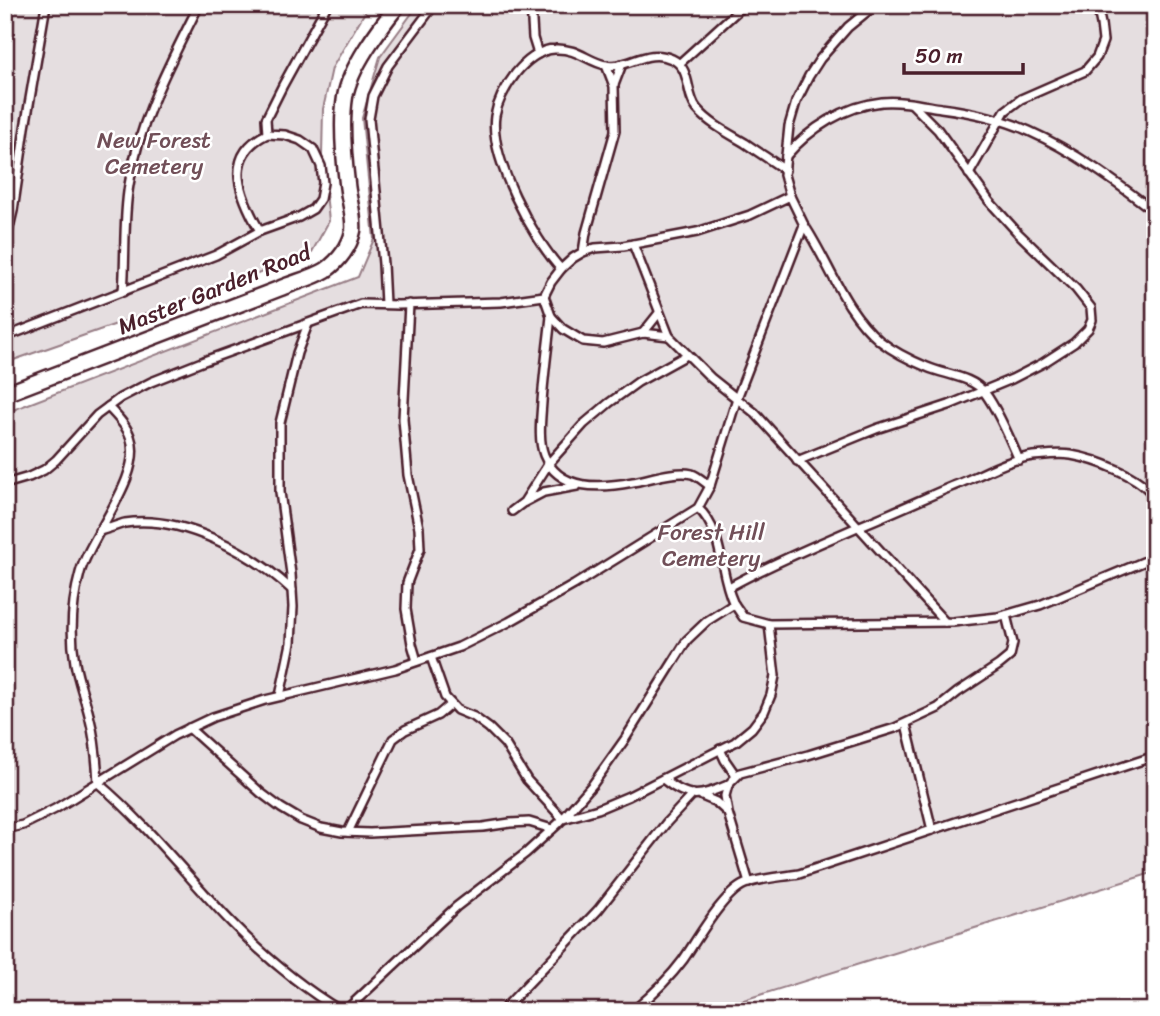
<svg xmlns="http://www.w3.org/2000/svg" width="1160" height="1016" font-family="Sriracha,sans-serif">
<rect width="100%" height="100%" fill="#fff"/>
<filter id="ink" filterUnits="userSpaceOnUse"><feTurbulence type="fractalNoise" baseFrequency=".0143" numOctaves="2"/><feDisplacementMap in="SourceGraphic" scale="14" xChannelSelector="R" yChannelSelector="G"/><feConvolveMatrix kernelMatrix="1 2 1 2 8 2 1 2 1" color-interpolation-filters="sRGB"/></filter>
<g filter="url(#ink)">
<g fill="#e5dee0" stroke="#987e86" stroke-width="2">
<polygon points="5,5 369,5 332,68 323,109 322,156 329,221 312,252 245,279 5,363"/>
<polygon points="418,5 1155,5 1155,872 708,1011 5,1011 5,413 358,277 374,239 362,118 380,57"/>
</g>
<g fill="none" stroke-linecap="round" stroke-linejoin="round">
<g stroke="#4a1f2b" stroke-width="12">
<g id="service">
<polyline points="531,5 533,38 538,54"/>
<polyline points="680,63 744,5"/>
<polyline points="614,85 622,64"/>
<path d="M786 156C810 128 845 106 882 102 901 100 922 105 941 108 971 112 1001 118 1029 131 1074 151 1116 182 1155 212"/>
<polyline points="969,174 1005,111 1021,99 1085,71 1097,57 1103,41 1101,24 1097,5"/>
<polyline points="790,196 784,175 789,126 796,102 809,76 820,59 848,27 875,5"/>
<path d="M804 225C830 264 843 310 880 341 894 352 910 360 927 367 945 375 972 376 985 393 997 409 1011 441 1019 460"/>
<path d="M260 231C241 198 221 156 267 134"/>
<polyline points="633,244 669,336 711,378 755,413 945,622"/>
<polyline points="5,245 13,211 25,128 46,5"/>
<polyline points="583,252 586,233 615,131 614,86 606,65"/>
<path d="M561 269C533 239 489 157 495 116 498 99 506 86 516 73 525 62 540 49 555 49 577 48 587 61 605 65 628 70 646 47 672 59 692 68 685 95 697 109 710 124 728 133 745 143 758 152 772 161 785 170"/>
<path d="M123 292C126 256 123 220 129 185 139 120 170 63 199 5"/>
<polyline points="544,296 551,316 563,329 583,341 603,343 643,333 669,336"/>
<polyline points="385,304 383,264 369,119 373,96 388,66 434,5"/>
<polyline points="409,304 403,419 408,475 419,528 420,549 407,583 406,609 412,644 417,661"/>
<path d="M551 316C548 345 544 373 542 402 541 418 538 440 544 455 559 492 602 488 633 482 649 479 677 470 692 474 698 476 704 482 710 486"/>
<polyline points="643,333 659,313"/>
<polyline points="5,337 216,255 260,231 299,217 313,209 320,199 323,183 321,166 313,149 300,140 285,135 267,134 266,119 283,85 327,5"/>
<path d="M108 407C116 415 126 425 130 436 145 475 90 535 80 573 72 602 70 634 75 663 78 681 85 698 89 715 95 738 97 760 98 783 148 825 187 877 232 923 265 957 301 987 341 1011"/>
<polyline points="797,461 876,429 949,405 1012,379 1043,363 1074,343 1088,329 1092,320 1091,308 1076,289 1018,233 989,201 938,130 912,104"/>
<polyline points="5,484 29,477 44,470 56,460 97,415 120,398 151,382 204,361 361,304 398,305 501,302 544,296 551,282 561,269 573,258 583,252 595,248 623,246 697,232 750,215 790,196 804,225 737,398 710,486 698,508 574,585 509,622 459,647 395,669 265,700 213,717 175,735 55,809 23,825 5,829"/>
<polyline points="525,502 544,492 577,486"/>
<path d="M698 508C724 532 719 572 733 602 736 607 740 612 743 617L769 624 953 622 998 617 1040 605 1155 557"/>
<polyline points="512,511 524,502 549,463 584,424 609,403 638,382 687,355"/>
<path d="M99 531C108 529 117 525 125 523 181 514 253 553 292 590"/>
<path d="M729 587C770 564 812 547 855 528 888 515 920 500 953 486 980 476 1005 460 1033 456 1045 455 1059 453 1071 455 1095 459 1142 476 1155 498"/>
<polyline points="431,657 445,697 457,710 474,717 489,728 505,744 527,780 563,819 598,809 629,796 735,742 752,728 764,712 771,695 775,676 769,624"/>
<polyline points="280,696 291,643 293,607 291,574 280,492 280,423 297,353 308,324"/>
<polyline points="906,724 932,830"/>
<polyline points="189,728 261,793 281,808 301,820 321,828 342,832 370,833 483,827 510,823 529,822 552,829"/>
<polyline points="720,749 725,760 736,776"/>
<path d="M663 779C689 800 699 797 728 785"/>
<polyline points="702,796 716,802 727,812"/>
<polyline points="348,832 393,739 405,730 438,715 451,704"/>
<polyline points="749,883 728,813 725,796 728,785 740,773 808,755 895,728 938,708 958,692 999,665 1010,656 1013,643 1006,615"/>
<polyline points="345,1011 456,907 526,853 559,823 593,784 625,739 687,640 707,621 734,604"/>
<polyline points="502,1011 598,910 667,822 693,794"/>
<path d="M633 1011C651 996 669 979 683 960 697 940 723 893 745 884 760 878 782 877 799 874L1155 756"/>
</g>
</g>
<g stroke="#4a1f2b" stroke-width="19">
<path id="minor" d="M5 394 281 288C295 282 313 278 326 270 339 261 350 246 353 231 355 216 348 198 347 183 344 158 341 122 345 97 350 67 379 29 398 5"/>
</g>
<use href="#service" stroke="#fff" stroke-width="7"/>
<use href="#minor" stroke="#fff" stroke-width="14"/>
</g>
</g>
<g text-anchor="middle" stroke-width="5" stroke-linejoin="round" paint-order="stroke">
<g font-size="23" fill="#714f58" stroke="#fff">
<text x="154" y="148">New Forest<tspan x="154" dy="26">Cemetery</tspan></text>
<text x="711" y="540">Forest Hill<tspan x="711" dy="26">Cemetery</tspan></text>
</g>
<g font-size="23" fill="#4a1f2b" stroke="#fff">
<text transform="translate(214 289) rotate(-22)" y="8">Master Garden Road</text>
</g>
</g>
<rect width="1160" height="1016" fill="none" stroke="#fff" stroke-width="28"/>
<rect x="14" y="14" width="1132" height="988" fill="none" stroke="#4a1f2b" stroke-width="2.5" filter="url(#ink)"/>
<path d="M904 63v10h119v-10" fill="none" stroke="#4a1f2b" stroke-width="3.5"/>
<text x="915" y="63" font-size="21" fill="#4a1f2b" stroke="#ffffff" stroke-width="5" paint-order="stroke">50 m</text>
</svg>
